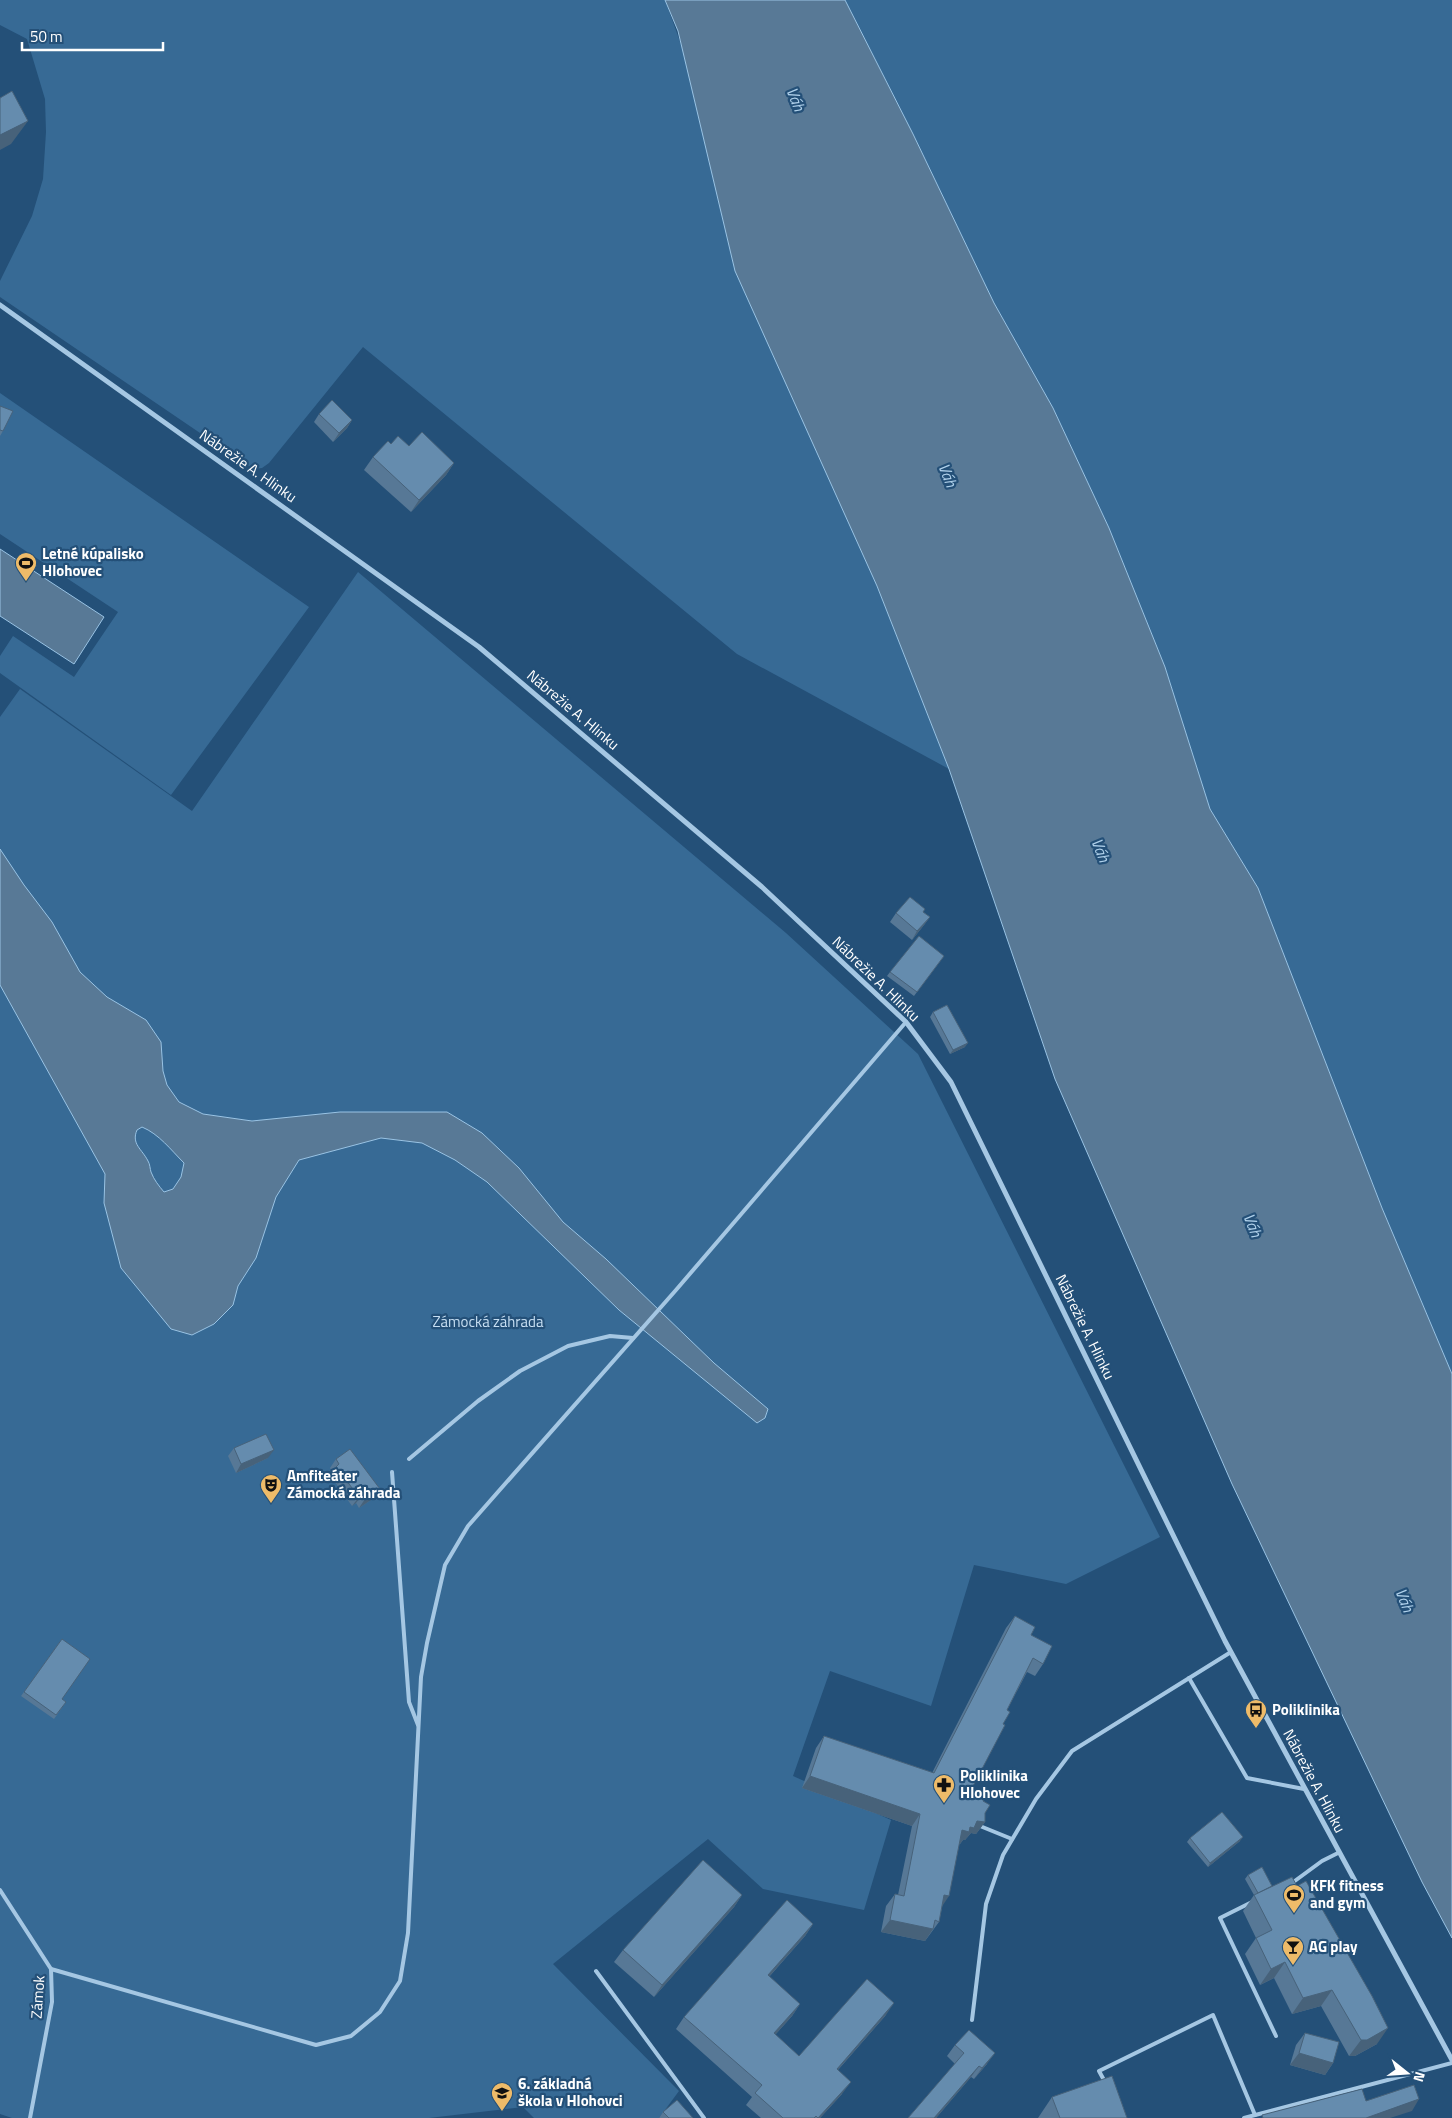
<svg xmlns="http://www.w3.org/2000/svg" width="1452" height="2118" font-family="'Titillium Web',sans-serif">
<rect width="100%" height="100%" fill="#245078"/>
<g fill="#376a95">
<polygon points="0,0 665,0 877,586 949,769 737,654 363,347 269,463 262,468 253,469 0,297 0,281 32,216 43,179 46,132 45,99 27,39 0,25"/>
<polygon points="845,0 1452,0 1452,1374 1382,1208 1258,888 1210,809 1165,667 1109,528 1053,408 994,303 913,134"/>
<polygon points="0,393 309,607 171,795 0,673 0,656 13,636 74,677 118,612 0,534"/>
<polygon points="358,572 786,933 918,1054 1160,1537 1066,1584 974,1565 931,1706 830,1671 793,1776 891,1820 864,1910 763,1889 708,1839 553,1964 679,2091 659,2118 534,2118 523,2107 429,2118 12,2118 0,2114 0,717 20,689 192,811"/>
</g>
<g fill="#587996" stroke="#99c3e4" fill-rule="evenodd">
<polygon points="665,0 845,0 913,134 994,303 1053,408 1109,528 1165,667 1210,809 1258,888 1382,1208 1452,1374 1452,1938 1422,1882 1232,1484 1055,1079 949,769 877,586 735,271 678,31"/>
<polygon points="0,549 104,617 74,664 0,616"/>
<path d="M0 849 24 885 52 922 80 972 107 997 146 1020 161 1042 163 1071 167 1085 179 1102 203 1114 252 1121 340 1112H447L482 1133 519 1168 563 1222 606 1259 714 1363 768 1409 765 1418 757 1423 619 1310 487 1182 455 1160 422 1143 381 1138 299 1160 276 1197 256 1258 238 1286 233 1305 214 1324 192 1335 171 1329 121 1268 104 1203 105 1174 0 985ZM142 1127C159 1134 171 1150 184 1163L181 1177 173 1189 164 1192C159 1186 154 1180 151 1172 150 1169 150 1164 148 1161 142 1149 131 1144 137 1130Z"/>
</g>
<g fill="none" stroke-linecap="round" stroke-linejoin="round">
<g stroke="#a5c7e3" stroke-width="4">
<polyline points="409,1459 478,1401 520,1371 568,1346 610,1336 633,1338"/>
<polyline points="392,1472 409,1702 418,1725"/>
<polyline points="1189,1678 1247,1778 1304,1789"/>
<polyline points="980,1826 1012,1839"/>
<polyline points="1292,1883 1322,1861 1338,1853"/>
<polyline points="0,1890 51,1969 52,2002 30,2118"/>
<polyline points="1252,1902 1220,1918 1276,2036"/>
<polyline points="51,1969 316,2045 351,2036 380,2012 400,1981 408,1933 421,1677 427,1643 445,1565 468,1526 676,1290 906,1022"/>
<polyline points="596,1971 704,2118"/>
<polyline points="972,2020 986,1904 1003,1855 1036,1799 1072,1751 1231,1652"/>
<polyline points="1105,2082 1099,2071 1213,2015 1255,2115"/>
<polyline points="1244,2118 1452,2063"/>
</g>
<polyline stroke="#a5c7e3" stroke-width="5" points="0,305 479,647 762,887 906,1022 951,1082 1225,1641 1452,2060"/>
</g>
<g fill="#577896">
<polygon points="0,406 3,431 0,436"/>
<polygon points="319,414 352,420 347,428 333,442 314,422"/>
<polygon points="391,444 409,446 454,463 446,475 411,512 364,470 373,457"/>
<polygon points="923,912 930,917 924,925 912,940 890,922 896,913"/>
<polygon points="944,956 914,996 887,976 890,972"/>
<polygon points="933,1012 965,1047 950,1054 930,1017"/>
<polygon points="234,1448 268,1458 236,1473 228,1456"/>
<polygon points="336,1459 374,1498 359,1508 356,1503 352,1506 330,1475 332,1472 330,1468"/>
<polygon points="1015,1616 1031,1635 1043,1664 1035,1676 1027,1672 1007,1710 1003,1724 972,1788 983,1801 985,1813 985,1822 976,1834 971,1833 965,1840 963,1840 960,1844 959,1844 942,1907 939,1922 925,1941 881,1932 886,1906 895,1894 898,1895 912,1826 802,1788 816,1748 824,1736 932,1773 1006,1628"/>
<polygon points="62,1639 62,1699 66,1702 54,1719 21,1696"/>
<polygon points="1190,1838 1240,1841 1208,1867 1187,1842"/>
<polygon points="1248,1875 1272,1886 1377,2044 1355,2056 1349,2056 1321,2006 1292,2014 1274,1978 1260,1985 1245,1954 1256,1938 1243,1911 1254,1895 1245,1879"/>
<polygon points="742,1895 734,1907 654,1997 614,1962 623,1950"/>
<polygon points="813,1924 805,1936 769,1977 800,2004 792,2016 775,2035 799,2056 886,2015 838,2070 842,2094 820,2118 761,2118 746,2105 752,2097 676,2029 684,2017"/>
<polygon points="1305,2033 1333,2063 1325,2075 1290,2065 1296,2045"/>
<polygon points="955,2045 987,2064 974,2079 971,2077 936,2118 908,2118 955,2064 947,2056"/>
<polygon points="1052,2097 1127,2118 1038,2118"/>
<polygon points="663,2112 693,2118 659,2118"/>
</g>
<g fill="#47627a">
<polygon points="28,121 11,144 0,150 0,135"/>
<polygon points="352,420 347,428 333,442 339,433"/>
<polygon points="454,463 446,475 411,512 419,500"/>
<polygon points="930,917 924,925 912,940 917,931"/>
<polygon points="968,1043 965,1047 950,1054 953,1050"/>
<polygon points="274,1450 268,1458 236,1473 241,1464"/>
<polygon points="380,1489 374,1498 359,1508 365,1499"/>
<polygon points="362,1495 356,1503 352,1506 359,1497"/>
<polygon points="810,1776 920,1814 912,1826 802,1788"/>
<polygon points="977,1821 985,1822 976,1834 971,1833 965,1840 963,1840 960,1844 953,1843 962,1830 970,1827"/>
<polygon points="1243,1837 1240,1841 1208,1867 1210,1863"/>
<polygon points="742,1895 734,1907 654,1997 662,1985"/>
<polygon points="944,1895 949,1896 941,1908"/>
<polygon points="890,1920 933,1929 925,1941 881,1932"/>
<polygon points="813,1924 805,1936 759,1988 768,1975"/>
<polygon points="1285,1962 1274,1978 1260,1985 1271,1969"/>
<polygon points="1332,1990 1321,2006 1292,2014 1303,1998"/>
<polygon points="894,2003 886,2015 828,2081 837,2069"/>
<polygon points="800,2004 792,2016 765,2046 774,2033"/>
<polygon points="1388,2028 1377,2044 1355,2056 1349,2056 1361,2040"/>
<polygon points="995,2053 987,2064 974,2079 982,2068"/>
<polygon points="1299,2053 1333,2063 1325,2075 1290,2065"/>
<polygon points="979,2066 971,2077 936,2118 934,2118"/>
<polygon points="851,2082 842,2094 820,2118 818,2118"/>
<polygon points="1419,2099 1412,2111 1390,2118 1366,2118"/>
</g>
<g fill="#658cae" stroke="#47627a">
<polygon points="12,91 28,121 0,135 0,98"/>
<polygon points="332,400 352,420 339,433 319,414"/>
<polygon points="0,406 13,411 3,431 0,430"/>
<polygon points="422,432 454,463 419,500 373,457 388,441 391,444 398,436 409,446"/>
<polygon points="910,897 925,909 923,912 930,917 917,931 896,913"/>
<polygon points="919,936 944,956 917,992 890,972"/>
<polygon points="947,1005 968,1043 953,1050 933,1012"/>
<polygon points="266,1434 274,1450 241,1464 234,1448"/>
<polygon points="350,1449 380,1489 365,1499 362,1495 359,1497 336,1467 339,1464 336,1459"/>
<polygon points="1015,1616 1035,1627 1031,1635 1052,1646 1043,1664 1033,1658 1007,1710 1010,1712 1003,1724 1005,1725 972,1788 986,1794 983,1801 990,1805 985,1813 985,1822 977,1821 974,1828 970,1827 969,1832 962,1830 949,1896 944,1895 939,1922 935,1920 933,1929 890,1920 895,1894 904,1896 920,1814 810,1776 824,1736 934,1773"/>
<polygon points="62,1639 90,1659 62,1699 66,1702 56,1715 24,1692"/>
<polygon points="1222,1812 1243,1837 1210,1863 1190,1838"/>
<polygon points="703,1860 742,1895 662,1985 623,1950"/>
<polygon points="1262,1867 1272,1886 1258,1893 1248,1875"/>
<polygon points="1292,1877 1297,1886 1306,1881 1372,1996 1388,2028 1367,2040 1361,2040 1332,1990 1303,1998 1285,1962 1271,1969 1256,1938 1272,1930 1254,1895"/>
<polygon points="787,1900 813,1924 768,1975 800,2004 774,2033 799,2056 867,1979 894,2003 837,2069 851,2082 818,2118 816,2116 814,2118 783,2118 755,2093 762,2085 684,2017"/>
<polygon points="969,2030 995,2053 982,2068 979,2066 934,2118 908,2118 964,2053 955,2045"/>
<polygon points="1305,2033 1339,2042 1333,2063 1299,2053"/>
<polygon points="1112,2076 1127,2118 1060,2118 1052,2097"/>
<polygon points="1414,2085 1419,2099 1366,2118 1263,2118 1262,2115 1362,2089 1366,2101"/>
<polygon points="677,2100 693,2118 669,2118 663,2112"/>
</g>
<defs>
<g id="stadium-pin" transform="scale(1.125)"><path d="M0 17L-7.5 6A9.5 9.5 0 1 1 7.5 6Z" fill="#eebb69" stroke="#245078"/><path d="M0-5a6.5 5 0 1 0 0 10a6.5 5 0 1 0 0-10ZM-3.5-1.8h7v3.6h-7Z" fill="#111"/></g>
<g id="theatre-pin" transform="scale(1.125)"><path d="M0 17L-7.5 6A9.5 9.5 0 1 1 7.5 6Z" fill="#eebb69" stroke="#245078"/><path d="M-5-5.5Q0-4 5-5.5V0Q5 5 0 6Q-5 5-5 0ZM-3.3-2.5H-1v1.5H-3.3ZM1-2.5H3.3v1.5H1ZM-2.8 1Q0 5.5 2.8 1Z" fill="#111"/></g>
<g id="bus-pin" transform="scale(1.125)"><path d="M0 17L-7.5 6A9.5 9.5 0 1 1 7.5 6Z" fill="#eebb69" stroke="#245078"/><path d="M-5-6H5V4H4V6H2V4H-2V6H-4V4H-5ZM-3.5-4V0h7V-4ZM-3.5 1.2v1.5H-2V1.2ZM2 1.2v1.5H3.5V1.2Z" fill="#111"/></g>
<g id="pharmacy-pin" transform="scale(1.125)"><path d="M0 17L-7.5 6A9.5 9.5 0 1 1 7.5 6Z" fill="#eebb69" stroke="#245078"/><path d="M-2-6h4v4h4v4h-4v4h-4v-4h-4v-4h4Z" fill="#111"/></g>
<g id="bar-pin" transform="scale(1.125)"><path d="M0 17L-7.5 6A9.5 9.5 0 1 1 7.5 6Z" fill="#eebb69" stroke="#245078"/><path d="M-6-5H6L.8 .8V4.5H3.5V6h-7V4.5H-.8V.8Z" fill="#111"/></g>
<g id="school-pin" transform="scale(1.125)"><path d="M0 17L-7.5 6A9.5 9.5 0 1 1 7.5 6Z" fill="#eebb69" stroke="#245078"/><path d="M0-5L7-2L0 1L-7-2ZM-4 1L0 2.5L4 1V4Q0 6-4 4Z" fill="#111"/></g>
</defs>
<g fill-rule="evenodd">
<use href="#stadium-pin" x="26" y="563"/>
<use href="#theatre-pin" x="271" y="1485"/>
<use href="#bus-pin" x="1256" y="1710"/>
<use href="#pharmacy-pin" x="944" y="1785"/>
<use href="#stadium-pin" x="1294" y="1895"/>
<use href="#bar-pin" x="1293" y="1947"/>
<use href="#school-pin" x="502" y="2093"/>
</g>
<g text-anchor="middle" stroke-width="4.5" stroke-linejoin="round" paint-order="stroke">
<g font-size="15" fill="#fff" stroke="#245078">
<text transform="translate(248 466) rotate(35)" y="5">Nábrežie A. Hlinku</text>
<text transform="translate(573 710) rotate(40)" y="5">Nábrežie A. Hlinku</text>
<text transform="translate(876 979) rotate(44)" y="5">Nábrežie A. Hlinku</text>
<text transform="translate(1085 1327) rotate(64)" y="5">Nábrežie A. Hlinku</text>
<text transform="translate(1314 1781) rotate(62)" y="5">Nábrežie A. Hlinku</text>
<text transform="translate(38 1997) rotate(-86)" y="5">Zámok</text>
</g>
<g font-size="15" font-weight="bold" fill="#fff" stroke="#245078" text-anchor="start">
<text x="42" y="559">Letné kúpalisko<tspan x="42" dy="17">Hlohovec</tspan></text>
<text x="287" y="1481">Amfiteáter<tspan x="287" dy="17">Zámocká záhrada</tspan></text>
<text x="1272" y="1715">Poliklinika</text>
<text x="960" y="1781">Poliklinika<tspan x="960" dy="17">Hlohovec</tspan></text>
<text x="1310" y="1891">KFK fitness<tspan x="1310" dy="17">and gym</tspan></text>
<text x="1309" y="1952">AG play</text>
<text x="518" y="2089">6. základná<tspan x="518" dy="17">škola v Hlohovci</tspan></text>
</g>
<g font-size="15" fill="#c7dff3" stroke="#245078">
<text x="488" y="1327">Zámocká záhrada</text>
</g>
<g font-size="16" font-style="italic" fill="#b0d1eb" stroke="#245078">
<text transform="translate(796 99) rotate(68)" y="6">Váh</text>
<text transform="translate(948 475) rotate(68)" y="6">Váh</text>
<text transform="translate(1101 850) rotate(68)" y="6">Váh</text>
<text transform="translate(1253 1225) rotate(68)" y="6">Váh</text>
<text transform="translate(1405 1600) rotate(68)" y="6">Váh</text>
</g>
</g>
<g transform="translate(1407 2073) rotate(107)" stroke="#245078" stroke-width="4" paint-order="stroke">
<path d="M0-4L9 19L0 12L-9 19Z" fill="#ffffff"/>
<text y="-8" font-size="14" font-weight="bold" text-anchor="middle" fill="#ffffff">N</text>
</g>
<path d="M22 42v8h141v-8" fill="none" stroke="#ffffff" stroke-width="2.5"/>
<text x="30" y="42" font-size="15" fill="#ffffff" stroke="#245078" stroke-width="4" paint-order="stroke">50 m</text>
</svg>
